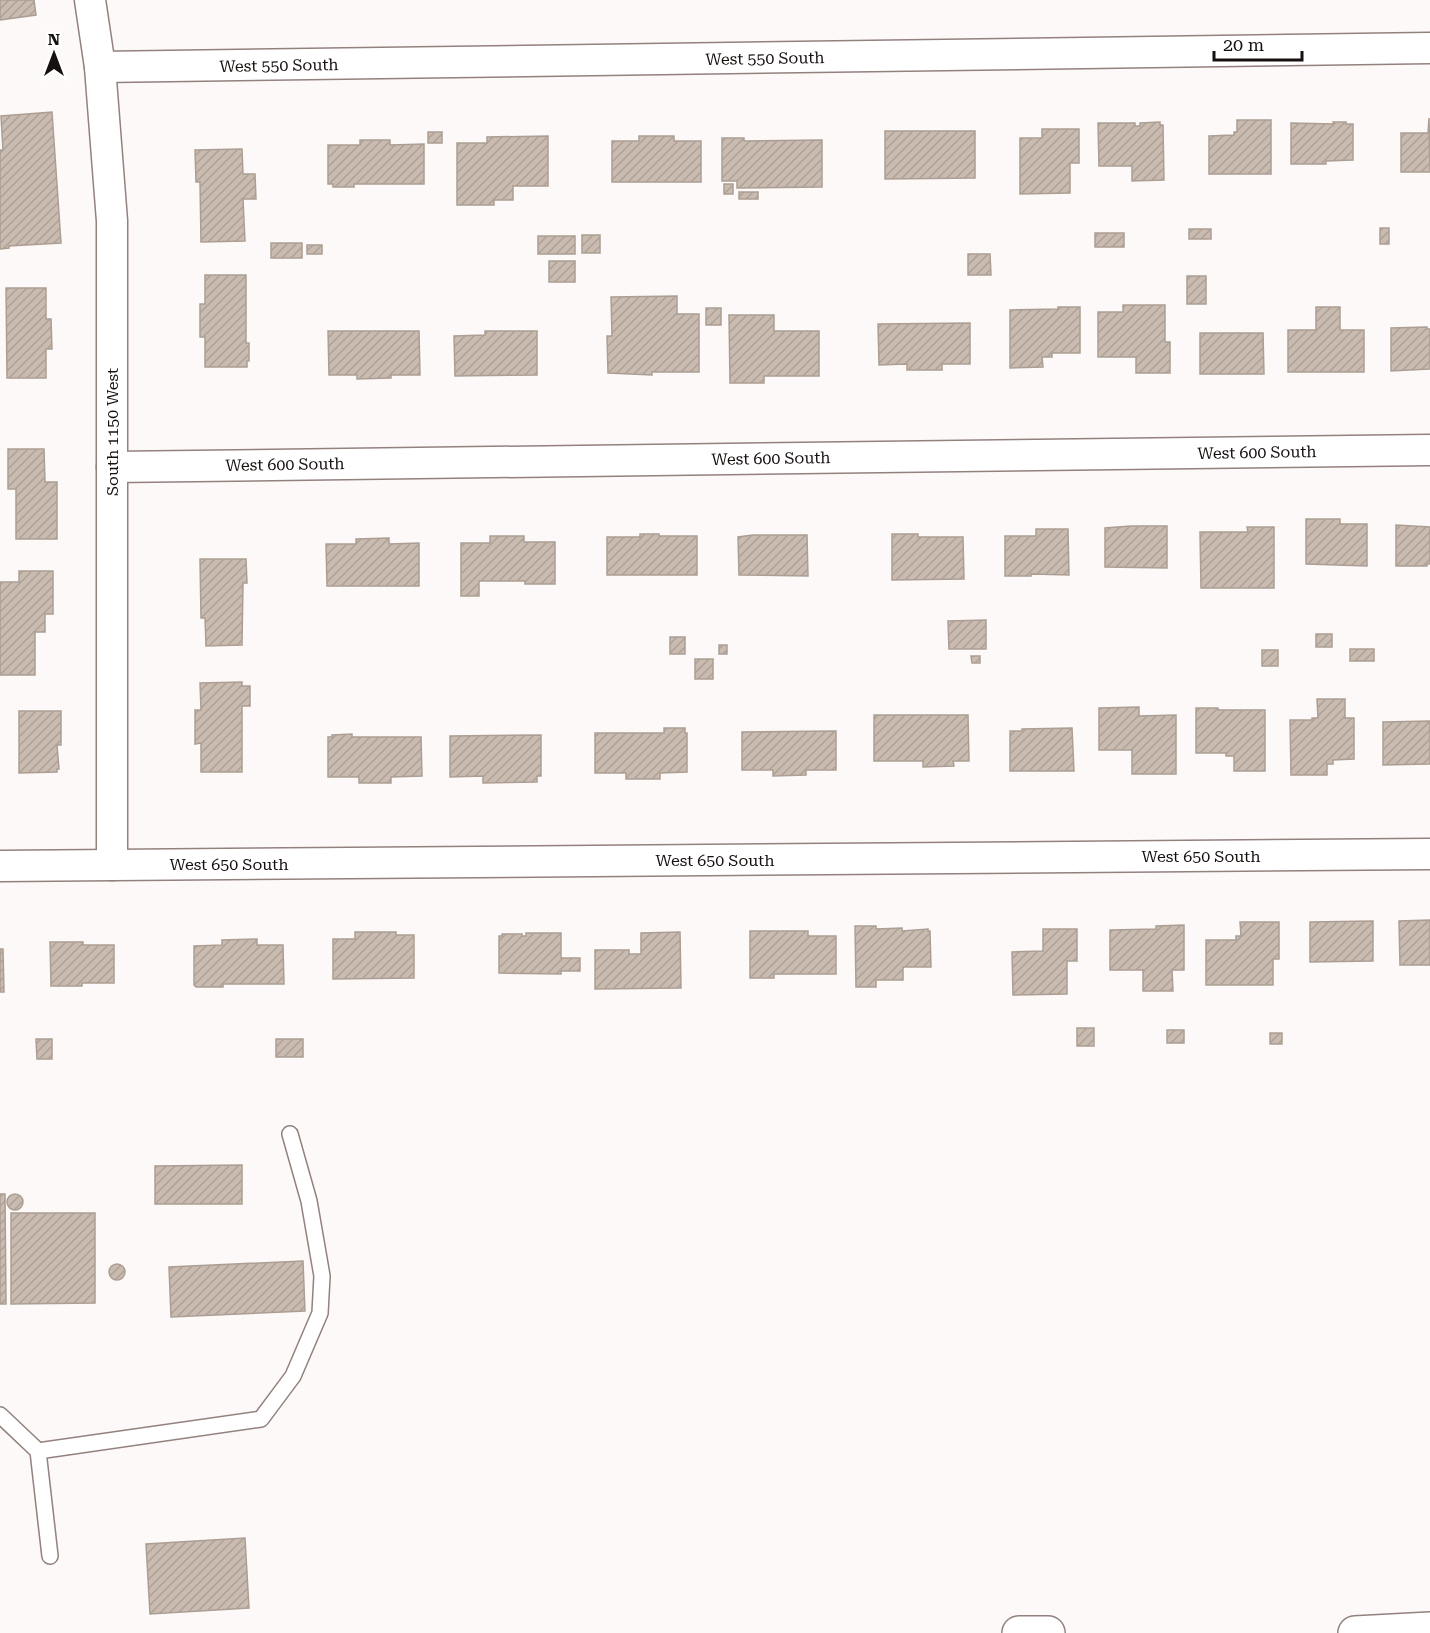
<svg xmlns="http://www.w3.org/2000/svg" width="1430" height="1633" font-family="'Roboto Serif',serif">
<defs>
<pattern id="building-hatch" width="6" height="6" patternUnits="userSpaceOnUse" patternTransform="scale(1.5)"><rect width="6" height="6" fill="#cabbb0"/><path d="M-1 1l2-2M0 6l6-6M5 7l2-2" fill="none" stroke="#ada096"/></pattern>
</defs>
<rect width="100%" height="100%" fill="#fdf9f8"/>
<g fill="url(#building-hatch)" stroke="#ac9e93" stroke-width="1.5">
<polygon points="0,0 34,0 36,15 0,20"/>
<polygon points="52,112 61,243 9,246 9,248 0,249 0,150 3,150 1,116"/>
<polygon points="1429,118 1430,172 1401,172 1401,133 1428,133"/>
<polygon points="1237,120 1271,120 1271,174 1209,174 1209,136 1234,135 1234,132 1237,132"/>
<polygon points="1160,122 1160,125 1163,125 1164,180 1132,181 1132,166 1099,166 1098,123 1135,123 1135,126 1140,126 1140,123"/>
<polygon points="1333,122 1346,122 1346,124 1353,124 1353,160 1326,161 1326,164 1291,164 1291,123 1334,124"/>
<polygon points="1042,129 1079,129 1079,163 1070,163 1070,193 1020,194 1020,138 1042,138"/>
<polygon points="885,131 975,131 975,178 885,179"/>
<rect x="428" y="132" width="14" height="11"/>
<polygon points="548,136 548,186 513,186 513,200 494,200 494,205 457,205 457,143 487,143 487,137"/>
<polygon points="639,136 674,136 674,141 701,141 701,182 612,182 612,141 639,141"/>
<polygon points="722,138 744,138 744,141 822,140 822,187 737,188 737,181 722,181"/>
<polygon points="360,140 390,140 390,145 424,144 424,184 354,184 354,187 333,187 333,184 328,184 328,145 360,145"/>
<polygon points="242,149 243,174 255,174 256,199 243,199 245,241 201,242 200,182 196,182 195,150"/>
<rect x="724" y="184" width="9" height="10"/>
<rect x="739" y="192" width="19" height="7"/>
<rect x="1380" y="228" width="9" height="16"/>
<rect x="1189" y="229" width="22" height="10"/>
<rect x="1095" y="233" width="29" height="14"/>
<rect x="582" y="235" width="18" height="18"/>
<rect x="538" y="236" width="37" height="18"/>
<rect x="271" y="243" width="31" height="15"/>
<rect x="307" y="245" width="15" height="9"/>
<polygon points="968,254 990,254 991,275 968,275"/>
<rect x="549" y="261" width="26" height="21"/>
<polygon points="205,275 246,275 246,343 249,343 249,361 247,361 247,367 205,367 205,337 200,337 200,304 205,304"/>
<rect x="1187" y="276" width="19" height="28"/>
<polygon points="6,288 46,288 46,319 51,319 52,349 46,349 46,378 7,378"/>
<polygon points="677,296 677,314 699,314 699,372 652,372 652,375 608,373 607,336 612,336 611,297"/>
<polygon points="1123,305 1165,305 1165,342 1170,342 1170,373 1136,373 1136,357 1098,357 1098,312 1123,312"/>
<polygon points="1058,307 1080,307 1080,353 1052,353 1052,357 1042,357 1043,367 1010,368 1010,310 1058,309"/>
<polygon points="1316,307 1340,307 1340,330 1364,330 1364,372 1288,372 1288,330 1316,330"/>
<rect x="706" y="308" width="15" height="17"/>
<polygon points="729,315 774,315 774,331 819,331 819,376 764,376 764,383 730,383"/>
<polygon points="970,323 970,364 942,364 942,370 907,370 907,364 879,365 878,324"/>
<polygon points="1427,327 1427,329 1430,329 1430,369 1391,371 1391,328"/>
<polygon points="328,331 419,331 420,375 391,375 391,378 357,379 357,375 329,375"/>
<polygon points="485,331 537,331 537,375 455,376 454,336 485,335"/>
<polygon points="1200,333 1263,333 1264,374 1200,374"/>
<polygon points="8,449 44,449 45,482 57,482 57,539 16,539 16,489 8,489"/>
<polygon points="1306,519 1340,519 1340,524 1367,524 1367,566 1306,564"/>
<polygon points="1396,525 1430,527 1430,564 1427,564 1427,566 1396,566"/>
<polygon points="1131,526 1167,526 1167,568 1105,567 1105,528"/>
<polygon points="1247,527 1274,527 1274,588 1201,588 1200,532 1248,532"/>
<polygon points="1036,529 1068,529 1069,575 1031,574 1031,576 1005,576 1005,536 1036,536"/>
<polygon points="640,534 659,534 659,536 697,536 697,575 607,575 607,537 640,537"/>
<polygon points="892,534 918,534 918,537 963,537 964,579 892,580"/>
<polygon points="753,535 807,535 808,576 739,575 738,537"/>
<polygon points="490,536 524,536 524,542 555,542 555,584 525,584 525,581 479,581 479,596 461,596 461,543 490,543"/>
<polygon points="389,538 389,544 419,543 419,586 327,586 326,544 356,544 356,539"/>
<polygon points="200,559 246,559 247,583 243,583 242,645 206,646 205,618 201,618"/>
<polygon points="19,571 53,571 53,614 45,614 45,632 35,632 35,675 0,675 0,582 19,582"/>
<polygon points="986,620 986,649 949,649 948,621"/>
<rect x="1316" y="634" width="16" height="13"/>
<rect x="670" y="637" width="15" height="17"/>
<rect x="719" y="645" width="8" height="9"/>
<rect x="1350" y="649" width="24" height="12"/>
<rect x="1262" y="650" width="16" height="16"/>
<polygon points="971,656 980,656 980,663 972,663"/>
<rect x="695" y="659" width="18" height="20"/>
<polygon points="242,682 242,686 250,686 250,706 242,706 242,772 201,772 201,743 195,744 195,710 201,710 200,683"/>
<polygon points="1317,699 1345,699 1345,718 1354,718 1354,759 1333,760 1333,764 1327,764 1327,775 1291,775 1290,720 1312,720 1312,718 1318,718"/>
<polygon points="1139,707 1139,716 1176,715 1176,774 1132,774 1132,750 1099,750 1099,708"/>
<polygon points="1196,708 1218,708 1218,710 1265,710 1265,771 1234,771 1234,756 1226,756 1226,753 1196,753"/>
<polygon points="19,711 61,711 61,745 57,745 59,769 57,769 57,772 19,773"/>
<polygon points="874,715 968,715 969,761 953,761 954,766 923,767 923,761 874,761"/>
<polygon points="1430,721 1430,764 1383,765 1383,722"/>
<polygon points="664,728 685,728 685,733 687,733 687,772 660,773 660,779 626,779 626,773 595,773 595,733 664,733"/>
<polygon points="1072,728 1074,771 1010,771 1010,731 1022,731 1022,729"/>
<polygon points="836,731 836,770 806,770 806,775 773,776 773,770 742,770 742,732"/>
<polygon points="352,734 352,737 421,737 422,776 391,777 391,783 359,783 359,777 328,777 328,737 332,737 332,735"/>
<polygon points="541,735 541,776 537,776 537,782 483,783 483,776 450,777 450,736"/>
<polygon points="1430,920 1430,965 1400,965 1399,921"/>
<polygon points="1373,921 1373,961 1310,962 1310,922"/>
<polygon points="1240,922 1279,922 1279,959 1273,959 1273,985 1206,985 1206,940 1236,940 1236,936 1241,936"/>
<polygon points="1184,925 1184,970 1172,970 1173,991 1143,991 1143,970 1110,970 1110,930 1156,929 1156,926"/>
<polygon points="855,926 876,926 876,929 902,928 902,931 928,929 928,931 930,931 931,967 903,967 903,980 876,980 876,987 856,987"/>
<polygon points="1043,929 1077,929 1077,961 1067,961 1067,994 1013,995 1012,952 1043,951"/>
<polygon points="750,931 808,931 808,936 836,936 836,974 774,974 774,978 750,978"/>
<polygon points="355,932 396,932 396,935 414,935 414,978 333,979 333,939 355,939"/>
<polygon points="680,932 681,988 595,989 595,950 629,950 629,954 641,954 641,933"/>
<polygon points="526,933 561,933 561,958 580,958 580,971 561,971 561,974 499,973 499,936 502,936 502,934 522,934 522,936 526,936"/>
<polygon points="257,939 257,945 283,945 284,984 223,984 223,987 196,987 194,985 194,946 222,945 222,940"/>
<polygon points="50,942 83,942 83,945 114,945 114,983 82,983 82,986 51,986"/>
<polygon points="0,949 3,949 4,992 0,992"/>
<rect x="1077" y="1028" width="17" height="18"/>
<rect x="1167" y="1030" width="17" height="13"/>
<rect x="1270" y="1033" width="12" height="11"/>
<polygon points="36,1039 52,1039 52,1059 37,1059"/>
<rect x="276" y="1039" width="27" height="18"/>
<polygon points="242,1165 242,1204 155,1204 155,1166"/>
<polygon points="0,1194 5,1194 6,1304 0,1304"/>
<circle cx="15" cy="1202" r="8"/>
<polygon points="11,1213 95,1213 95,1303 11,1304"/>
<polygon points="303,1261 305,1311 171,1317 169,1267"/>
<circle cx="117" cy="1272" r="8"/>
<polygon points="245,1538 249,1608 150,1614 146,1544"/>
</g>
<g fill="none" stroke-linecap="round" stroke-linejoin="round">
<g stroke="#93817e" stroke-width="18">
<g id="lane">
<polyline points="0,1415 38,1451 50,1556"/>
<polyline points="38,1451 261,1419 293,1376 320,1313 322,1276 309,1201 290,1134"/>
</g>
</g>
<g stroke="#93817e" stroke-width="33">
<g id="street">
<polyline points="90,0 100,67 112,221 112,865"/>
<polyline points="100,67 1430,48"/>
<polyline points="112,467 1430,450"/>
<polyline points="0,866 1430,854"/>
</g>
</g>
<g stroke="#93817e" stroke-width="36">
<g id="secondary">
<polyline points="1019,1633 1048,1633"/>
<polyline points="1355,1633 1430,1629"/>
</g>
</g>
<use href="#lane" stroke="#fff" stroke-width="15"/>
<use href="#street" stroke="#fff" stroke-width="30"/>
<use href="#secondary" stroke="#fff" stroke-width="33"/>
</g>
<g text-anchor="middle" stroke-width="6" stroke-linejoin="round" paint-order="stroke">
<g font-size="16" fill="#16100f" stroke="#fff">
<text transform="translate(765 58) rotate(-1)" y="6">West 550 South</text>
<text transform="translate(279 65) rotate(-1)" y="6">West 550 South</text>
<text transform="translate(112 432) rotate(-90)" y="6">South 1150 West</text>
<text transform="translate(1257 452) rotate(-1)" y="6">West 600 South</text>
<text transform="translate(771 458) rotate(-1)" y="6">West 600 South</text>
<text transform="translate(285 464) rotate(-1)" y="6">West 600 South</text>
<text x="1201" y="862">West 650 South</text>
<text x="715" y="866">West 650 South</text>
<text x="229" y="870">West 650 South</text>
</g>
</g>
<g transform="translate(54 54)" stroke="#ffffff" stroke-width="4.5" paint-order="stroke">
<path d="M0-4.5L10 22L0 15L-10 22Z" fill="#16100f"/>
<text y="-9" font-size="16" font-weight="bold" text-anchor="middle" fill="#16100f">N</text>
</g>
<path d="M1214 51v9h88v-9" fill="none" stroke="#16100f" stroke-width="3"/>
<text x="1223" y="51" font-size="18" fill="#16100f" stroke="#ffffff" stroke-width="4.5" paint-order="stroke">20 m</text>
</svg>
